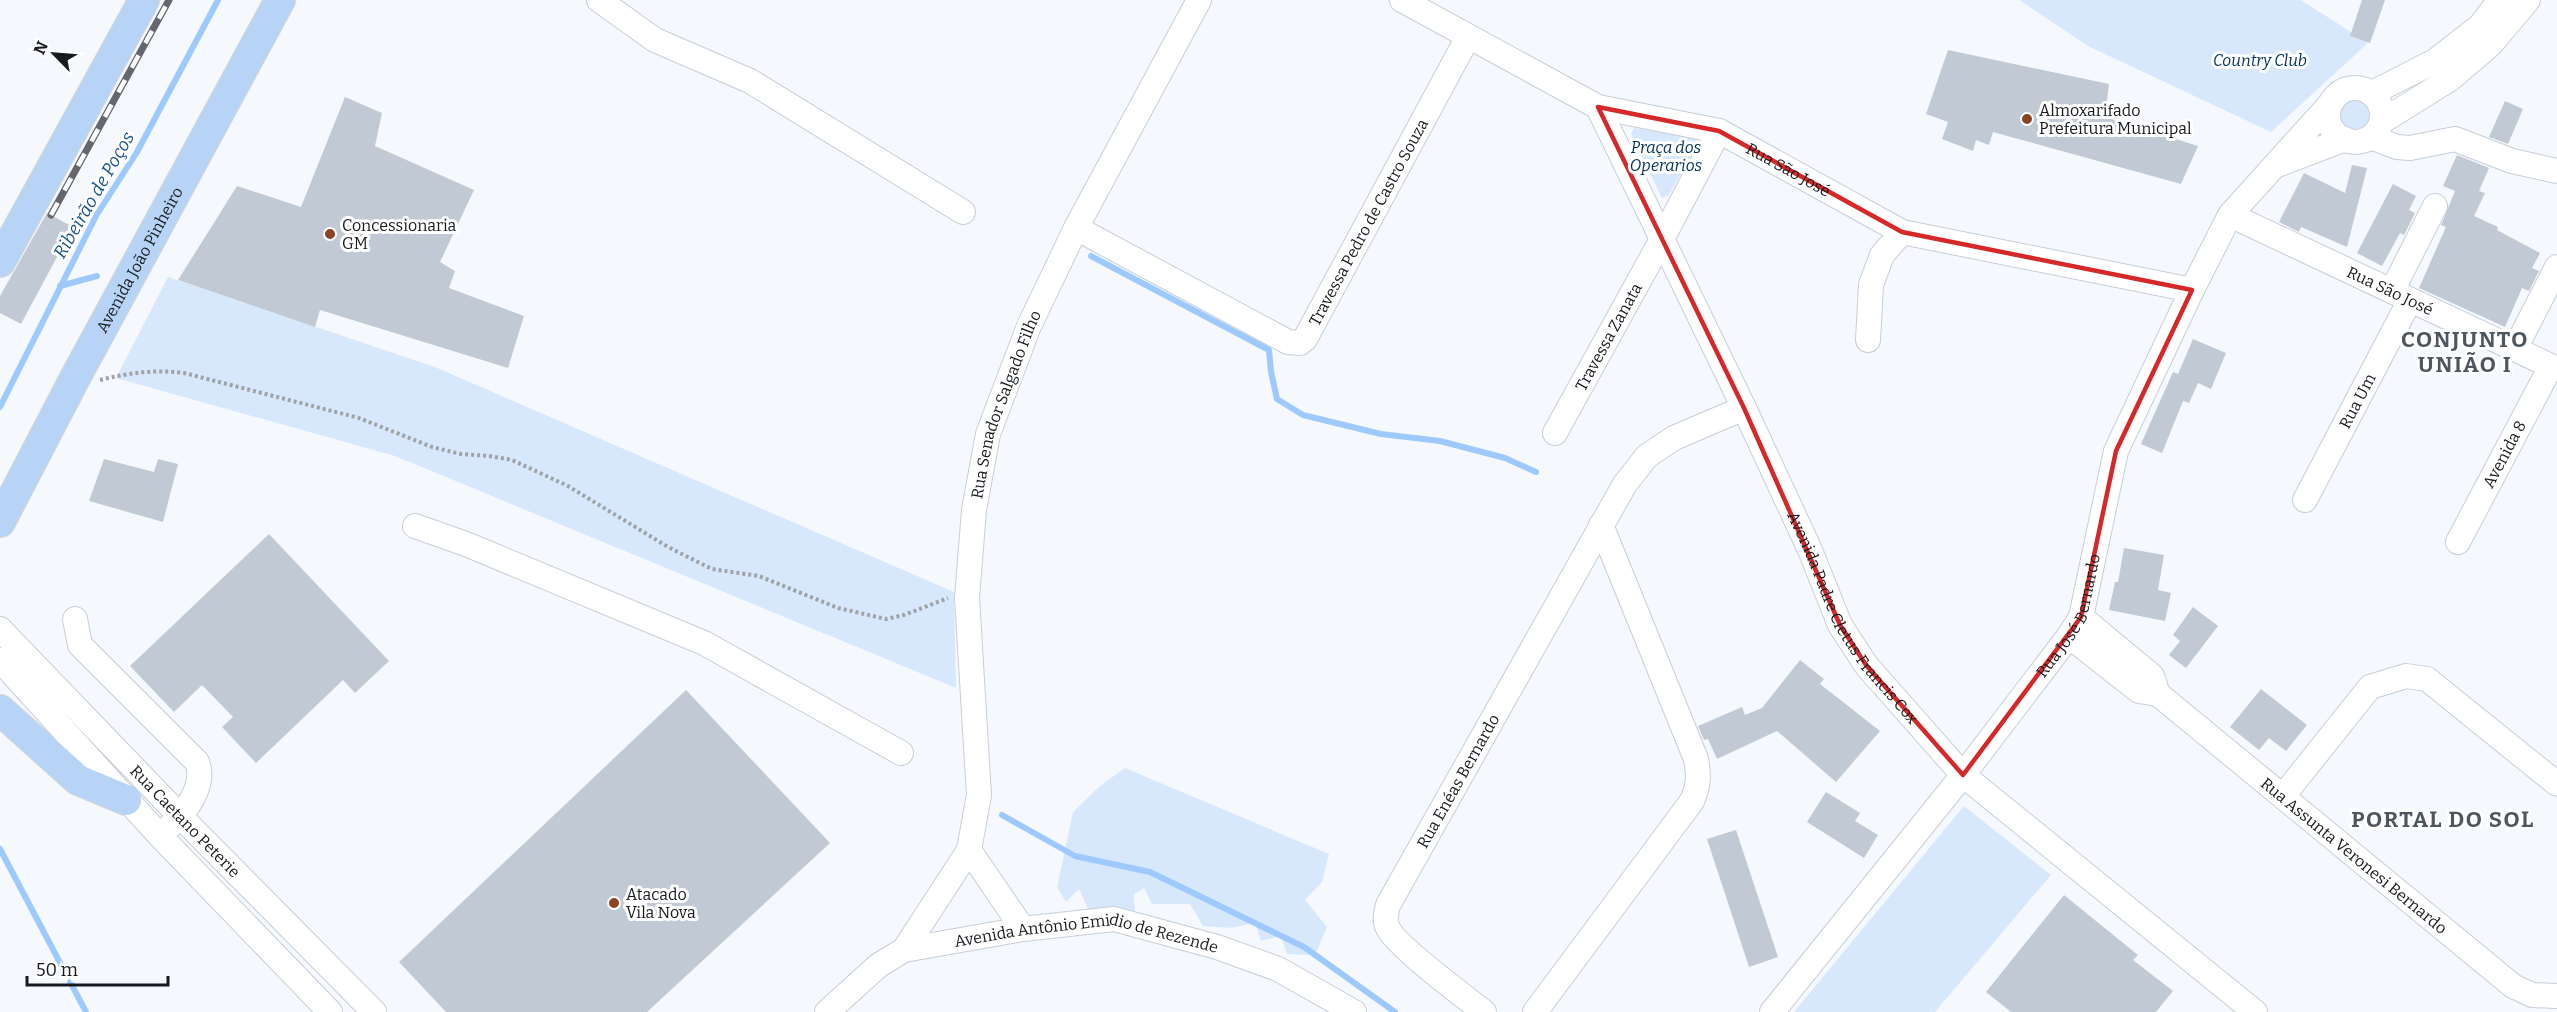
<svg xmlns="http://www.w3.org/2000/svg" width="2557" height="1012" font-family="Bitter,serif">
<rect width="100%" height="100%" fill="#f5f8fd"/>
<g fill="#d8e8fc">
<polygon points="2019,0 2301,0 2368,43 2271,132 2088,46"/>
<circle cx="2355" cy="115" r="19"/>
<polygon points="1634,128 1693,137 1698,143 1669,195 1662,198 1631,134"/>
<polygon points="168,277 435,367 954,592 956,688 395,456 116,378"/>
<polygon points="1125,768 1329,854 1322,882 1305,900 1327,927 1315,955 1287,954 1281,936 1261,941 1255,923 1231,928 1203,926 1190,904 1152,904 1144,888 1134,894 1135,914 1090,913 1079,889 1066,902 1057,887 1073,812 1100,786"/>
<polygon points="1964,806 2051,875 1935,1012 1794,1012"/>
</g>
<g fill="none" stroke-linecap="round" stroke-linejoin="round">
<g stroke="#9dc9fe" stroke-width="6">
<polyline points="1091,256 1269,350 1271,372 1277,399 1303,415 1381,434 1440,441 1505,458 1536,472"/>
<polyline points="60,286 97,276"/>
<polyline points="0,407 96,216 137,152 218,0"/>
<polyline points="1002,815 1075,856 1150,872 1304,947 1395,1012"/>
<polyline points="0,849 86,1012"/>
</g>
</g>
<g fill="#c1cad4">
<polygon points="2362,0 2385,0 2370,43 2350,36"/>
<polygon points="1948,50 2109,84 2105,117 2198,146 2181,184 1993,132 1989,145 1976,140 1973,151 1942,139 1948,122 1926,114"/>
<polygon points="345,97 382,113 375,146 474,190 440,262 455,271 449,288 524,316 508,368 320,310 315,327 178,280 237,186 301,207"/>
<polygon points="2505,101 2523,109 2508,144 2489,137"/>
<polygon points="2457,155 2489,168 2479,191 2485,193 2474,216 2498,227 2497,230 2540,253 2532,268 2539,271 2529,291 2522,288 2505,327 2419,288 2446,227 2441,225 2455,191 2443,186"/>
<polygon points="2352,165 2367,168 2347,247 2301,227 2299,232 2279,222 2304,173 2345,193"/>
<polygon points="2393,184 2416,196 2409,210 2415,213 2404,235 2400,233 2382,266 2357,253"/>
<polygon points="47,213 73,227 21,324 0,313 0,296"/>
<polygon points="2193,339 2226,353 2211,389 2198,383 2189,403 2183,401 2162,453 2141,444 2173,372 2178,374"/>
<polygon points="104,459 154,472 158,459 178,464 163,522 89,501"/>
<polygon points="269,534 389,661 355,693 343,680 256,763 222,727 233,717 202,685 174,712 130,666"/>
<polygon points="2124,548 2164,555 2158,590 2171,593 2165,621 2109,610 2115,582 2118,582"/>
<polygon points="2193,607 2218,626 2186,668 2169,655 2180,641 2173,635"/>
<polygon points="1800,660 1824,679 1820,684 1880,731 1836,782 1777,731 1717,759 1708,739 1704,740 1698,726 1742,707 1745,715 1762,708"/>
<polygon points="2261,689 2307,725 2286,751 2269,738 2259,750 2230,727"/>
<polygon points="686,690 830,843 647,1012 446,1012 399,962"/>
<polygon points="1826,792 1860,813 1855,821 1878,835 1864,858 1807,822"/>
<polygon points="1736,830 1778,957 1749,967 1707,839"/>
<polygon points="2064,895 2138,955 2133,960 2173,991 2156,1012 2011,1012 1986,992"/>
</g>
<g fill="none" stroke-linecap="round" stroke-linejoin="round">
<g stroke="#c6ced9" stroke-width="26">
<g id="minor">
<polyline points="599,0 655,40 750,81 963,212"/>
<path id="s1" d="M1402 0 1598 107 1719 131 1902 232 2192 290"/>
<circle cx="2355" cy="115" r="27"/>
<polyline points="2372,93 2435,61 2480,26 2500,0"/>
<path id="s2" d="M1598 107 1744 408 1810 550 1840 625 1866 665 1963 775 2255 1012"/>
<polyline points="2381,122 2450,79 2491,44 2528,0"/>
<polyline points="2371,137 2397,147 2410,148 2455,139 2512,161 2557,171"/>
<polyline points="2277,165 2345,139"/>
<path id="s3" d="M2230 215 2551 366 2458 542"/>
<path id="s4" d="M1076 228 1288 342 1300 343 1305 339 1468 37"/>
<polyline points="2392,291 2435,206"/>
<polyline points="1868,340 1871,285 1882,255 1902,232"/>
<polyline points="2515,349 2557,267"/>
<path id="s5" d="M1555 433 1661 241 1719 131"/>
<path id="s6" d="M2305 500 2410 300"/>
<polyline points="415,526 466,544 704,643 901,753"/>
<path d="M75 619 80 645 197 762C206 784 187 811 170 826"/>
<path id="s7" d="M0 629 181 817 374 1012"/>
<polyline points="2069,636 2139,691 2158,694 2152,676 2081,617"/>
<polyline points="0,660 160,836 330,1012"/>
<path id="s8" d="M2158 694 2513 986 2532 995 2557 996"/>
<polyline points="2283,796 2370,687 2406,676 2427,679 2557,784"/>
<path id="s9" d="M969 850 979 795 967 598 974 510 988 434 1029 326 1076 228 1199 0"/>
<polyline points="904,950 969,850 1023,929"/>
<path id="s10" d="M827 1012 879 965 904 950 1023 929 1114 919 1217 947 1278 969 1354 1012"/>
<path id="s11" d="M1484 1012C1466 998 1394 944 1388 928 1384 921 1386 913 1388 905L1625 484 1647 456 1674 438 1744 408"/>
<path d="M1535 1012 1692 801C1699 785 1699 776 1696 759L1601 525"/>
<path id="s12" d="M1772 1012 1963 775 2069 636 2081 617 2116 451 2192 290 2230 215 2332 102"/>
</g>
</g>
<g stroke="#d5d6d6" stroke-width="32">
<g id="major">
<polyline points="0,262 144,0"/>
<path id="s13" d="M0 522 75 378 280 0"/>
<polyline points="0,710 78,780 126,800"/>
</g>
</g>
<path stroke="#9fa2a7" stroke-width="4" stroke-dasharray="3 3" stroke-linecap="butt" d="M100 380C128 373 155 369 184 373L359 418 432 447 461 454 489 456 512 460 568 486 668 547 712 569 759 576 838 608 886 619 904 615 948 598"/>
<use href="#minor" stroke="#fff" stroke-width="24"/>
<use href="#major" stroke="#b7d4f7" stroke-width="30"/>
<g stroke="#64676c" stroke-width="7">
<polyline id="rail" points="51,215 169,0"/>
</g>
<use href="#rail" stroke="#fff" stroke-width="4.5" stroke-dasharray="14" stroke-linecap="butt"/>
</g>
<path fill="none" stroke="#d62828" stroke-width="4.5" stroke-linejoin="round" d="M1598 107 1719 131 1902 232 2192 290 2116 451 2081 617 1963 775 1866 665 1840 625 1744 408Z"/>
<g fill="#8b4323" stroke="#fff" stroke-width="2">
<circle cx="2027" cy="119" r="6"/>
<circle cx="330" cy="234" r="6"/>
<circle cx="614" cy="903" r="6"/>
</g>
<g text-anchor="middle" stroke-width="6" stroke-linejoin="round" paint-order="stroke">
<g font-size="16" font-style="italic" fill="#02305e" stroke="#fff">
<text x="2260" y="66">Country Club</text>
<text x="1666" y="153">Praça dos<tspan x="1666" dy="18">Operarios</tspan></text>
</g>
<g font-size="16" fill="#171a1e" stroke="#fff" text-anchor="start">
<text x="2039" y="116">Almoxarifado<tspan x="2039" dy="18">Prefeitura Municipal</tspan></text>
<text x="342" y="231">Concessionaria<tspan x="342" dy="18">GM</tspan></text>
<text x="626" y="900">Atacado<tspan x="626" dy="18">Vila Nova</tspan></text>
</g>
<g font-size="16" fill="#171a1e" stroke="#fff">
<text dy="6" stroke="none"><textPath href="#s1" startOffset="426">Rua São José</textPath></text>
<text dy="6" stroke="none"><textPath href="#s4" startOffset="392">Travessa Pedro de Castro Souza</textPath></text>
<text dy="6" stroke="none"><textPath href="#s13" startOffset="297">Avenida João Pinheiro</textPath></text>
<text dy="6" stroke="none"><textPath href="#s3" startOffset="177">Rua São José</textPath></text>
<text dy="6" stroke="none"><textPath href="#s5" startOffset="110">Travessa Zanata</textPath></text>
<text dy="6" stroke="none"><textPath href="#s6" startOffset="112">Rua Um</textPath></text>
<text dy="6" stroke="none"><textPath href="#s9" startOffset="452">Rua Senador Salgado Filho</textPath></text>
<text transform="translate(2504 454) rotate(-62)" y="6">Avenida 8</text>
<text dy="6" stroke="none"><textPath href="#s12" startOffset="498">Rua José Bernardo</textPath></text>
<text dy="6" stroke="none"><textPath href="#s2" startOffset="572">Avenida Padre Cletus Francis Cox</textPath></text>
<text dy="6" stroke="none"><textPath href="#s11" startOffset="294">Rua Enéas Bernardo</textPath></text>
<text dy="6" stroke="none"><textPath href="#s7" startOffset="267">Rua Caetano Peterie</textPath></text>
<text dy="6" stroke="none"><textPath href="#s8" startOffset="254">Rua Assunta Veronesi Bernardo</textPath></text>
<text dy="6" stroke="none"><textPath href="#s10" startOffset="285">Avenida Antônio Emidio de Rezende</textPath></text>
</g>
<g font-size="18" font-style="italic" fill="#175291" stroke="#fff">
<text transform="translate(94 195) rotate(-60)" y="6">Ribeirão de Poços</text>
</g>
<g font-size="22" font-weight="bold" letter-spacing="1.5" fill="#4e565f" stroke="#fff">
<text x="2465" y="347">CONJUNTO<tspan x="2465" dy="25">UNIÃO I</tspan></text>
<text x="2443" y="827">PORTAL DO SOL</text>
</g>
</g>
<g transform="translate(54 54) rotate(295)" stroke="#ffffff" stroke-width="4.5" paint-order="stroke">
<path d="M0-4.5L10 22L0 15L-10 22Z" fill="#171a1e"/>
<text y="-9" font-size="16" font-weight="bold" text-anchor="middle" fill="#171a1e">N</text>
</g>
<path d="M27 976v9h141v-9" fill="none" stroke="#171a1e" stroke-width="3"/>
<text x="36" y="976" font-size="18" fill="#171a1e" stroke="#ffffff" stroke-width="4.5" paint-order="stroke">50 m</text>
</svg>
